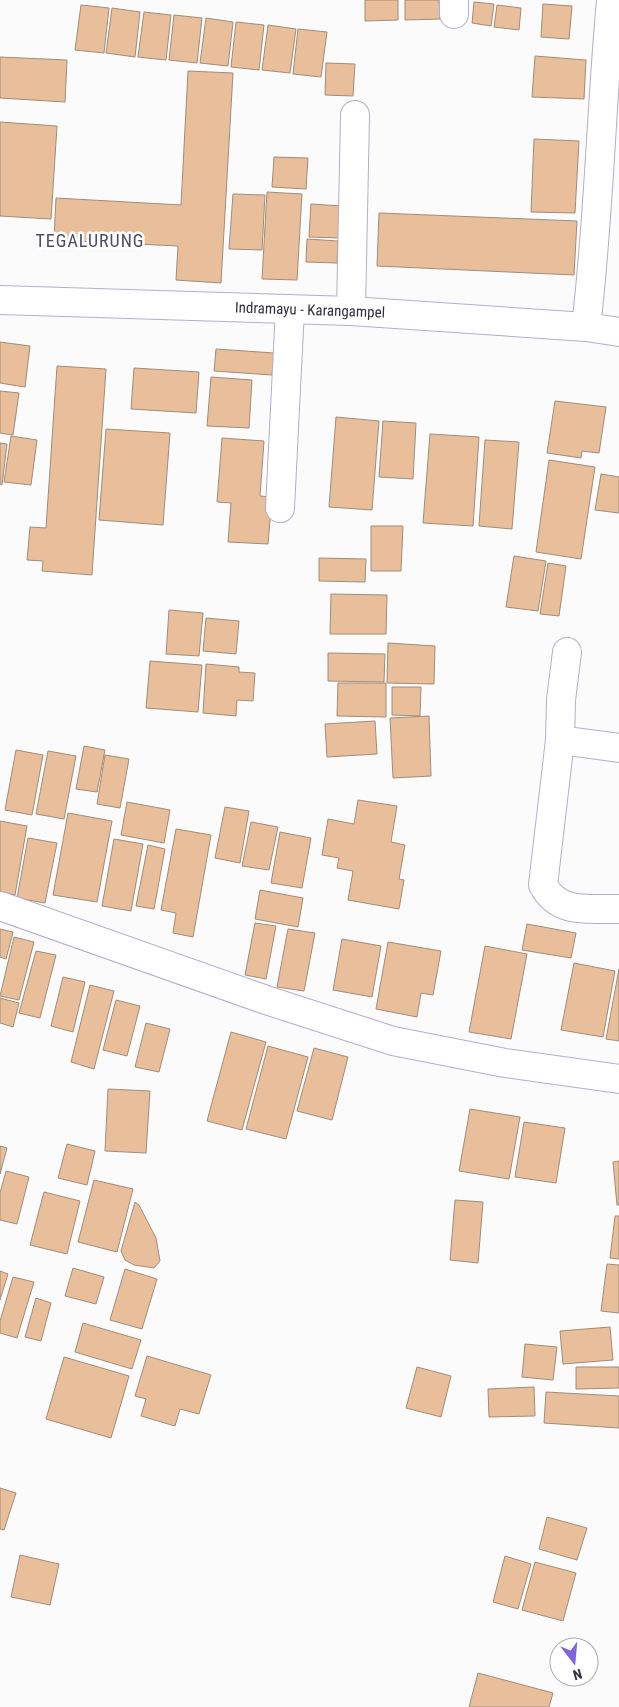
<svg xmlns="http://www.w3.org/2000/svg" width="619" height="1707" font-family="'Roboto Condensed',sans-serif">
<rect width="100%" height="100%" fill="#fbfbfb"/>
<g fill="#e8bf9a" stroke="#a18c79">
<polygon points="365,0 398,0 398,20 365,21"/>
<polygon points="405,0 439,0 440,19 405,20"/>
<polygon points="474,2 494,4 491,26 472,23"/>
<polygon points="543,4 572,6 569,39 541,37"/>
<polygon points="81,5 109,8 104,53 75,50"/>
<polygon points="497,5 521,8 519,30 494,27"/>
<polygon points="112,8 140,12 135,57 106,53"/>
<polygon points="144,12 171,15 166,60 138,57"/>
<polygon points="174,15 202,18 197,63 169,60"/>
<polygon points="206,18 233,22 228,66 200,63"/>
<polygon points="236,22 264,25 259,70 231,67"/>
<polygon points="268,25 296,29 290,73 262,70"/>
<polygon points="298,29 327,32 321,77 293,74"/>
<polygon points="535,56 586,60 584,99 532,97"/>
<polygon points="0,57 67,60 65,102 0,98"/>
<polygon points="326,63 355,64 353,96 325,95"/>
<polygon points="188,71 233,73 221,283 176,280 178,246 54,240 56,198 181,205"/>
<polygon points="0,122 57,126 51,219 0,216"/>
<polygon points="534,139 579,141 575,213 531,212"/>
<polygon points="274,157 308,158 306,189 272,187"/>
<polygon points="267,192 302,194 297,280 262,279"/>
<polygon points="233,194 265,195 262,250 229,249"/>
<polygon points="311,204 342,206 340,238 309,237"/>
<polygon points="379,213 577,221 574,275 377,266"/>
<polygon points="307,239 338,241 337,263 306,262"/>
<polygon points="0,342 30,346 25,387 0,383"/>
<polygon points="216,349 274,353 272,375 214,371"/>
<polygon points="57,366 106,369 92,575 42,571 43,561 27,560 30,527 46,528"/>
<polygon points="134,368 199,372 196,413 131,409"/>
<polygon points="211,377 252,380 249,428 207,426"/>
<polygon points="0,391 19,393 13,435 0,433"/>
<polygon points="555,401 606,407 599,453 582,451 581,458 547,453"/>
<polygon points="336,417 379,421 372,510 329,507"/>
<polygon points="383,421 416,423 413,479 379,477"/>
<polygon points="106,429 170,433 163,525 99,520"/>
<polygon points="430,434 479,437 473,526 423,523"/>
<polygon points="11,436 37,440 31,485 4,482"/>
<polygon points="222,438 264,441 260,496 272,497 268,544 228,542 231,503 217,502"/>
<polygon points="485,440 519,442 512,529 479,526"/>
<polygon points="0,443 7,444 2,485 0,484"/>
<polygon points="549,460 595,467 581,559 536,552"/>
<polygon points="601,474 619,477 619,513 595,510"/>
<polygon points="371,526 403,526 401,571 371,571"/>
<polygon points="514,556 546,561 538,611 506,607"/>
<polygon points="319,558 366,559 365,582 319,581"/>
<polygon points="548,563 566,566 559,616 540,614"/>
<polygon points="331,594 387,595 386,634 330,634"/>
<polygon points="169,610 203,613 199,656 166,654"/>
<polygon points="206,618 239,621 236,654 203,651"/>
<polygon points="388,643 435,646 434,684 387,683"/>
<polygon points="328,653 385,654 384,682 328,681"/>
<polygon points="150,661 202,665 198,712 146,708"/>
<polygon points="206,664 239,667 239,672 255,673 253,701 237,700 236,716 203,713"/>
<polygon points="338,683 386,683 386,717 337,716"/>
<polygon points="392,687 421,687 420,716 392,715"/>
<polygon points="429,716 431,776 393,778 390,718"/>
<polygon points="375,721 377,754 327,757 325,724"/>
<polygon points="84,746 105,750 97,792 76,789"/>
<polygon points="16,750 43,755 32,815 5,810"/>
<polygon points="48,751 76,756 64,819 36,814"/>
<polygon points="105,755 129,759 120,808 97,804"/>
<polygon points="358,800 397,806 391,842 405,845 399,879 404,880 399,909 348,900 353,871 337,868 339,858 322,855 328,819 354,824"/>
<polygon points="127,802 170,810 164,843 121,835"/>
<polygon points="225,807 249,811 240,863 215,858"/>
<polygon points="68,813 112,821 97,902 53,895"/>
<polygon points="0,821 27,826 15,895 0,892"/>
<polygon points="251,822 278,827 269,870 242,866"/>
<polygon points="176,829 211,835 193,937 173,933 176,913 161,910"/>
<polygon points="280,832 311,838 302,888 271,883"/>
<polygon points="28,838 57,843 45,903 17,898"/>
<polygon points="114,839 143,844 131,911 102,906"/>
<polygon points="148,845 165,849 154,909 136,906"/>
<polygon points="260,890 303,898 298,927 255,919"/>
<polygon points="255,923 276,926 266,979 245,975"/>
<polygon points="527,924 576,933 571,958 522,950"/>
<polygon points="0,929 13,932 6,959 0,957"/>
<polygon points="288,929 315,933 304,991 277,987"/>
<polygon points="14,937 34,942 19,1000 0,996"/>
<polygon points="342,939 381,946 372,997 333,990"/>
<polygon points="388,942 441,951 433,995 421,993 417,1017 376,1009"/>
<polygon points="485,946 527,954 511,1039 469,1032"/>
<polygon points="36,951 56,955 40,1018 19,1013"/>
<polygon points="574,963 615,971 603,1037 561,1030"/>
<polygon points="619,969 619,1041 606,1039"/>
<polygon points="63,977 85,982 73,1032 51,1026"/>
<polygon points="90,985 114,991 94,1069 71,1062"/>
<polygon points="0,998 19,1003 13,1027 0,1023"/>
<polygon points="116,1000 140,1006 127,1056 103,1050"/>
<polygon points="146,1023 170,1029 159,1072 135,1067"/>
<polygon points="231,1032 266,1042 242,1130 207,1121"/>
<polygon points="268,1046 308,1057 286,1139 246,1129"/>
<polygon points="314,1048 348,1057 332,1120 297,1111"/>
<polygon points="108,1089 150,1091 146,1153 105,1151"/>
<polygon points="470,1109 520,1117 509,1179 459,1171"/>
<polygon points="524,1122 565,1128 556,1183 515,1177"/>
<polygon points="67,1144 95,1151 87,1185 58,1178"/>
<polygon points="0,1146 7,1148 0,1174"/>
<polygon points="619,1161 619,1205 617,1205 613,1162"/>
<polygon points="6,1171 29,1177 17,1224 0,1220 0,1193"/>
<polygon points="94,1180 133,1189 117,1252 78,1242"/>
<polygon points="44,1192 80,1201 67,1254 30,1245"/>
<polygon points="455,1200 483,1202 478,1263 450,1260"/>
<polygon points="135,1202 139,1205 156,1238 160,1261 154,1268 134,1265 125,1260 121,1251"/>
<polygon points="615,1216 619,1216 619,1259 610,1258"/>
<polygon points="607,1264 619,1265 619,1313 601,1311"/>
<polygon points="73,1268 104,1277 96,1304 65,1296"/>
<polygon points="125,1269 157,1279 142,1329 110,1320"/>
<polygon points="0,1271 8,1274 0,1300"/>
<polygon points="13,1277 34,1282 17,1338 0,1333 0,1321"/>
<polygon points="36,1298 51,1303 41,1341 25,1337"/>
<polygon points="83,1323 141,1340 132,1369 75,1352"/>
<polygon points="610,1327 613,1360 563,1364 560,1331"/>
<polygon points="525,1344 557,1347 553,1380 522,1377"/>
<polygon points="147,1356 211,1375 199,1414 180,1409 175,1426 141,1416 146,1399 135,1396"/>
<polygon points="64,1357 129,1376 111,1438 46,1419"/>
<polygon points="417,1367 451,1376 441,1417 406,1408"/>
<polygon points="576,1367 619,1367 619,1388 576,1389"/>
<polygon points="534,1387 535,1416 489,1417 488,1389"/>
<polygon points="546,1392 619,1396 619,1428 544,1423"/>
<polygon points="0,1488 16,1493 4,1530 0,1529"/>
<polygon points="547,1517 587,1528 577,1560 539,1549"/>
<polygon points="20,1555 59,1564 50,1605 11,1597"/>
<polygon points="505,1556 531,1564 518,1609 493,1602"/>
<polygon points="535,1562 576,1573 563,1621 522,1610"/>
<polygon points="478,1673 553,1693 549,1707 469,1707"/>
</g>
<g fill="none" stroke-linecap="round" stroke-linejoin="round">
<g stroke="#b4aec8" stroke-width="30">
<g id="street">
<polyline points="454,0 454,14"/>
<polyline points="0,300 351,311 586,327 619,332"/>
<polyline points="351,311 355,115"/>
<path d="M586 327C599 219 601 109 611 0"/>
<polyline points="280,508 290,309"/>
<path d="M567 652 561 700 560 740 543 885C559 915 589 908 619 909"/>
<polyline points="560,740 619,748"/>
<polyline points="0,906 266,1000 393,1041 505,1063 619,1079"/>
</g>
</g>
<use href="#street" stroke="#fff" stroke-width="28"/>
</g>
<g text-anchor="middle" stroke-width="5" stroke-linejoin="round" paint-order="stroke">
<g font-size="15" fill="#33303b" stroke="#fff">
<text transform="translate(310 310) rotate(2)" y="5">Indramayu - Karangampel</text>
</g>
<g font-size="18" letter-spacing="1" fill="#514c62" stroke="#fff">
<text x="90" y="247">TEGALURUNG</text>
</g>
</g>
<g transform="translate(574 1662) rotate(164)"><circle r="24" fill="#ffffff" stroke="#adacb1"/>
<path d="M0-4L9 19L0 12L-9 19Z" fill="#8362dd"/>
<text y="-8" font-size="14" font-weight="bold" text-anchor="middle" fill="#33303b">N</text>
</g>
</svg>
